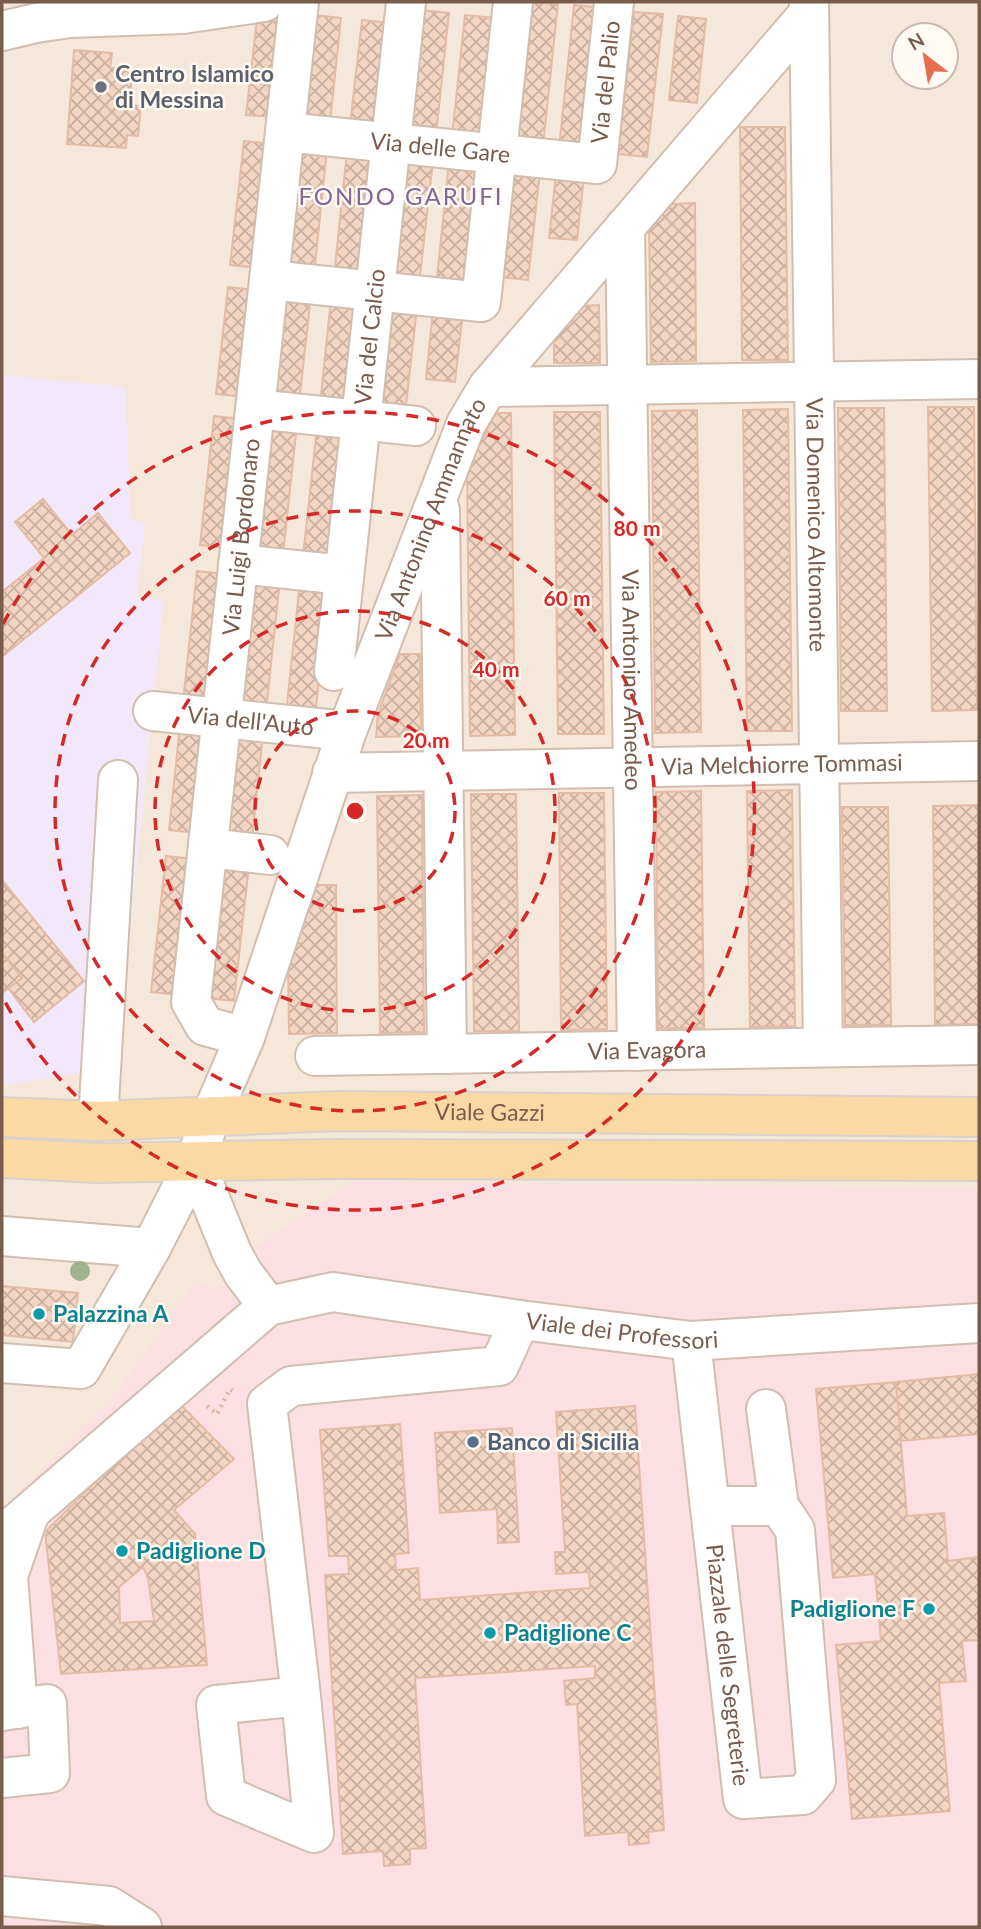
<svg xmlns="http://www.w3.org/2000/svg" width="981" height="1929" font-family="Lato,sans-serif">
<defs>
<pattern id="building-cross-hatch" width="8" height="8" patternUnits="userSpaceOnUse" patternTransform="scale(1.75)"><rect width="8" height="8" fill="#f3d5c3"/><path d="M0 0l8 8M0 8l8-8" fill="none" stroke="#cab0a1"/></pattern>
</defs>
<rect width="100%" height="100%" fill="#fdf6ec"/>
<path fill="#f5e8da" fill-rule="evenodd" d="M2 2H979V1927H2ZM904 35H946V77H904Z"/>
<polygon fill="#f3e8fa" points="2,375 125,387 131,520 145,523 137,598 164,599 117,1067 2,1086"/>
<polygon fill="#fbdfe3" points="353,1181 979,1188 979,1927 2,1927 2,1511 116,1393 196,1281 216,1290 261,1262 255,1247"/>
<g fill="url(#building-cross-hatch)" stroke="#e6bba3" stroke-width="2" fill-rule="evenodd">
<polygon points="528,2 558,4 543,146 513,143"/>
<polygon points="574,5 602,8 587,151 559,148"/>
<polygon points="421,10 449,13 436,135 408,132"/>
<polygon points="634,12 663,14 647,157 618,154"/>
<polygon points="313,15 341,18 330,123 302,121"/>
<polygon points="465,15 494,18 482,139 452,136"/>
<polygon points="678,16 706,19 697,103 669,100"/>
<polygon points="257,19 286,22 275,117 246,115"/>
<polygon points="362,20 391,23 379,129 350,125"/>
<polygon points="74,50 112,53 110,68 132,70 130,105 141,106 138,136 127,135 126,148 67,144"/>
<polygon points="740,127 785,127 788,360 742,360"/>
<polygon points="244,141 272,144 259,268 230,265"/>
<polygon points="299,146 327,150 314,274 286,271"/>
<polygon points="347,152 376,155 362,279 334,276"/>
<polygon points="405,158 433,161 419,285 391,282"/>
<polygon points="449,162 478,165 465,290 436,287"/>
<polygon points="510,169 540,172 528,280 498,277"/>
<polygon points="556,174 584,177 577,240 549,238"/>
<polygon points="695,203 696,361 651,362 649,226 670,204"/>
<polygon points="228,287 256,290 245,397 216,394"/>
<polygon points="283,293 311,296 299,403 271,400"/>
<polygon points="331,298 360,301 349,408 320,405"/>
<polygon points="389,304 417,307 405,414 377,412"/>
<polygon points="599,305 600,363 554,363 554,333 578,306"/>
<polygon points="433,309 463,312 455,382 426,379"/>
<polygon points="928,407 974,407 977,710 932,711"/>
<polygon points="838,408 884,408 887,711 841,711"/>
<polygon points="788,409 792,731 747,731 743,410"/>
<polygon points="697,410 701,732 655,733 652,411"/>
<polygon points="554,412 600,412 604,734 558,734"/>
<polygon points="495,413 511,413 515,735 470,736 467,471"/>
<polygon points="214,416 242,419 228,548 200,545"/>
<polygon points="269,422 297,425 283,554 255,551"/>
<polygon points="317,428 346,430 332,559 303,556"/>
<polygon points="43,499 72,535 98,513 130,553 2,657 2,592 44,558 15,522"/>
<polygon points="197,571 225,574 211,705 183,702"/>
<polygon points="252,577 280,580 266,711 238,708"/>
<polygon points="300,582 329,585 315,716 286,713"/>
<polygon points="400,654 420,654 421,736 376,737 378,714"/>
<polygon points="180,725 208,728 197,833 169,830"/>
<polygon points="236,731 263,733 252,839 224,836"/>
<polygon points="792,790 795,1026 750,1027 747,791"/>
<polygon points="701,791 704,1028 658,1028 656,792"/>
<polygon points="559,793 604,793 607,1029 561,1030"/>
<polygon points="471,794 516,794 519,1031 474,1031"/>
<polygon points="422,795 424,1032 380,1033 377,796"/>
<polygon points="978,805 979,1024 935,1025 933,806"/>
<polygon points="842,807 888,807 891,1025 845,1025"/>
<polygon points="166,856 194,859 180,995 151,992"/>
<polygon points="221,862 249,865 234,1001 206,998"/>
<polygon points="2,880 84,981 34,1022 8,988 22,978 2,953"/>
<polygon points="316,885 336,885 337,1033 289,1034 288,962"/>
<polygon points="2,953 22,978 2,993"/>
<polygon points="2,1286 78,1293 73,1342 2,1335"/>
<polygon points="979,1374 979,1434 900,1441 896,1382"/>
<polygon points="896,1382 907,1516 944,1513 948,1561 979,1557 979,1640 962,1641 966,1681 939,1683 950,1811 852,1819 836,1645 881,1641 875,1574 833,1578 816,1389"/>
<path d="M177 1401 234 1459 174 1510 195 1534 207 1665 61 1674 45 1532ZM143 1567 148 1578 154 1621 120 1623 119 1587Z"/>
<polygon points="635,1406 664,1830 648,1832 649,1843 629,1845 628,1832 585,1836 577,1704 566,1705 564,1681 595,1678 595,1666 415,1678 426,1848 410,1849 410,1864 384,1866 383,1851 343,1854 325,1575 349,1574 348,1556 329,1556 320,1430 400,1424 409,1553 395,1554 396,1570 418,1568 420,1600 590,1588 589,1572 556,1574 555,1552 565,1552 556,1412"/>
<polygon points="512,1428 519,1542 498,1543 497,1509 440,1513 435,1433"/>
</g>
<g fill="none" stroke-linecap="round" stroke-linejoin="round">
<g stroke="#d1beb0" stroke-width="42">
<g id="minor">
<path id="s1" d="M809 2 823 1047"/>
<polyline points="2,31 36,23 70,18 183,14 264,2"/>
<path id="s2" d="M285 132 597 164 614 2"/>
<path id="s3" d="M625 227 637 1051"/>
<polyline points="269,280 481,302 513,2"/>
<polyline points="488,387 979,379"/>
<polyline points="255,409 416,426"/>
<polyline points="440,510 447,1054"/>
<polyline points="238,564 344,575"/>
<path id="s4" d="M334 671 406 2"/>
<path id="s5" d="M153 711 347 731"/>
<path id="s6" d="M332 773 979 761"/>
<polyline points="208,848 270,855"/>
<path id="s7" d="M245 1037 205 1026 191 1002 299 2"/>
<path id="s8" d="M315 1056 979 1045"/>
<polyline points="98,1121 118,780"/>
<polyline points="195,1162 232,1253 243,1273 268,1306"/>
<path id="s9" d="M2 1236 151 1248 195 1162 211 1116 245 1037 347 731 466 424 488 387 809 13"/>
<path id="s10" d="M691 1341 743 1799 803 1795 816 1780 795 1530 779 1506 766 1409"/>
<polyline points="2,1363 81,1369 151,1248"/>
<polyline points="711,1506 779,1506"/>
<path id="s11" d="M2 1536 268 1306 333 1292 520 1320 691 1341 979 1323"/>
<polyline points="301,1696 216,1705 226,1796 314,1833 301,1696 267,1404 291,1386 499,1366 520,1320"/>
<polyline points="18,1709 8,1576 30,1512"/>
<polyline points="2,1711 47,1704 50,1773 2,1778"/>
<polyline points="2,1896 109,1906 142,1927"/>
</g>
</g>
<g stroke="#dad1cd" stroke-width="42">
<g id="major">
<path id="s12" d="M2 1117 98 1121 339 1111 979 1117"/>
<polyline points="2,1158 97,1163 335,1159 979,1161"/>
</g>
</g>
<polyline stroke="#d9b8a5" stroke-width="4.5" stroke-dasharray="2 5" stroke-linecap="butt" points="207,1406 217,1414 230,1389 233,1391"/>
<use href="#minor" stroke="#fff" stroke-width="38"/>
<use href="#major" stroke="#fbd9a5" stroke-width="38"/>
</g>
<circle fill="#a0b28e" cx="80" cy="1271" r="10"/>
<g fill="none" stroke="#d62828" stroke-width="3.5" stroke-dasharray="12 9">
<circle cx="355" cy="811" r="100"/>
<circle cx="355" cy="811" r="200"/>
<circle cx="355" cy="811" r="300"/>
<path d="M3 624A399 399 0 1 1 3 998"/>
</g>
<circle fill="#6b7280" stroke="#fffaf3" stroke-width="2.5" cx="101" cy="87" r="7"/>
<g fill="#0f9aa8" stroke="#fffaf3" stroke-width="2.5">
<circle cx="39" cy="1314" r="7"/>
<circle cx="122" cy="1551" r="7"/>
<circle cx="929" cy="1609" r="7"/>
<circle cx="490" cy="1633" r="7"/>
</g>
<circle fill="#5c6f8a" stroke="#fffaf3" stroke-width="2.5" cx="473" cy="1442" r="7"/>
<g text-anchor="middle" stroke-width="5" stroke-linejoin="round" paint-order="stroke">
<g font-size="23" font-weight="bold" fill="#5b616d" stroke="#fffaf3" text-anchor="start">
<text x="115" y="82">Centro Islamico<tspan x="115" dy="26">di Messina</tspan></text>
</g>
<g font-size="23" fill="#7a5c4d" stroke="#fffaf3">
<text dy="8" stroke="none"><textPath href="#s2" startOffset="396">Via del Palio</textPath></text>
<text dy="8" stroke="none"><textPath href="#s2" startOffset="156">Via delle Gare</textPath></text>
<text dy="8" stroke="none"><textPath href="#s4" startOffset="336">Via del Calcio</textPath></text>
<text dy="8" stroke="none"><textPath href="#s9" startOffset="931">Via Antonino Ammannato</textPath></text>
<text dy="8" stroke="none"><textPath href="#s1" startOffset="523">Via Domenico Altomonte</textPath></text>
<text dy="8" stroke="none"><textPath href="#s7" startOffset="537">Via Luigi Bordonaro</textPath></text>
<text dy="8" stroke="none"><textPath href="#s3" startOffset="453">Via Antonino Amedeo</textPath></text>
<text dy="8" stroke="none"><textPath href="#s5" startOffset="98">Via dell'Auto</textPath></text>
<text dy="8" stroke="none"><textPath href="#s6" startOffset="450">Via Melchiorre Tommasi</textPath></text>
<text dy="8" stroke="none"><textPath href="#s8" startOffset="332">Via Evagora</textPath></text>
<text dy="8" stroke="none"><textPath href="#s12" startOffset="488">Viale Gazzi</textPath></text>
<text dy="8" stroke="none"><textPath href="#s11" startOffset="710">Viale dei Professori</textPath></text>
<text dy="8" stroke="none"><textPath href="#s10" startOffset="326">Piazzale delle Segreterie</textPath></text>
</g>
<g font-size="23" font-weight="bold" fill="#0d838f" stroke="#fffaf3" text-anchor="start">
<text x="53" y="1322">Palazzina A</text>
<text x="136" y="1559">Padiglione D</text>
<text x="915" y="1617" text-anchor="end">Padiglione F</text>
<text x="504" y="1641">Padiglione C</text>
</g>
<g font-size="23" font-weight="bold" fill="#4e5e75" stroke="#fffaf3" text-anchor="start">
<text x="487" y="1450">Banco di Sicilia</text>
</g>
<g font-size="24" letter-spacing="2" fill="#846695" stroke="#fffaf3">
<text x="401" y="205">FONDO GARUFI</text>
</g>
</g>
<circle cx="355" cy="811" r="10" fill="#d62828" stroke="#fffaf3" stroke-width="3.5"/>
<g font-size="21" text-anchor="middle" font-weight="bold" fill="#d62828" stroke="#fffaf3" stroke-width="5" stroke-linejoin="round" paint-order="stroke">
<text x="637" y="536">80 m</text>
<text x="567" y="606">60 m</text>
<text x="496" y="677">40 m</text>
<text x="426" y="748">20 m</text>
</g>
<rect width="981" height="1929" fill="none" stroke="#7a5c4d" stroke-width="7"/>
<g transform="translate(925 56) rotate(329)"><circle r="33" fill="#fffaf3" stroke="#cabbb1" stroke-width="2"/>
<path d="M0-5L12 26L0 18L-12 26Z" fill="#e76f51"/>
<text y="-10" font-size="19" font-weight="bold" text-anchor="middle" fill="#7a5c4d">N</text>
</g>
</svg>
